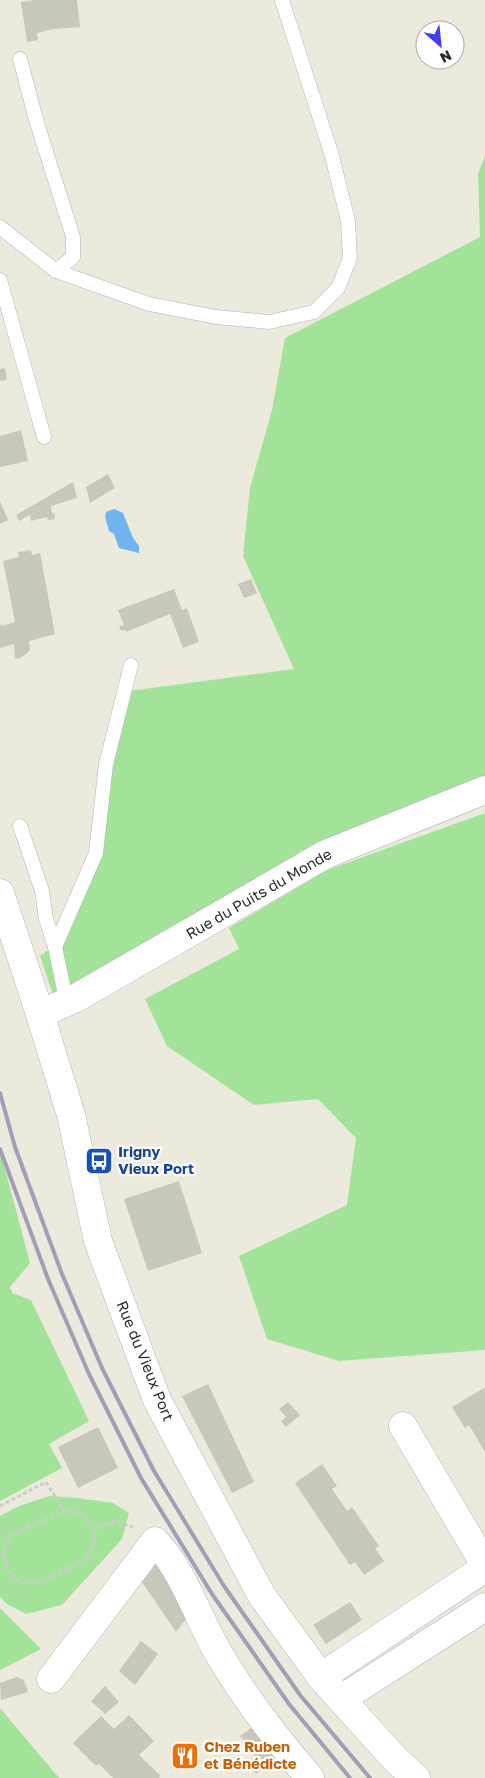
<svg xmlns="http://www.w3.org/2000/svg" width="485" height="1778" font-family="'Golos Text',sans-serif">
<rect width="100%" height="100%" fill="#ece9dd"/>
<g fill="#a3e399">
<polygon points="485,156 485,782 56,1004 40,956 63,939 105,805 129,691 294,669 243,556 250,488 272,410 285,338 480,237 478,174"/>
<polygon points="485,813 485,1350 339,1361 267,1339 239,1256 347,1205 356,1138 318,1099 254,1105 167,1046 145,999 239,949 229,928 327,870"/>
<polygon points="0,1150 30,1263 10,1287 12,1293 31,1300 89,1421 49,1444 62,1468 0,1501"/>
<polygon points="49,1496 78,1498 113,1503 129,1513 122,1539 62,1605 26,1614 7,1604 0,1597 0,1516 19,1506"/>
<polygon points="0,1608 41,1649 0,1670"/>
<polygon points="0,1708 59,1778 0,1778"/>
</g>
<polygon fill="#70b3ee" points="114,509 123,513 133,538 139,546 139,553 119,548 114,534 109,531 105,517 106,512"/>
<g fill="#c8c7bb">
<polygon points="34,0 77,0 80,27 53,29 37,33 38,40 27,42 21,2"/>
<polygon points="5,368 7,380 0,381 0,369"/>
<polygon points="21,430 28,461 0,467 0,436"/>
<polygon points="108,474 115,488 90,503 86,487"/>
<polygon points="73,482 77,498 51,506 52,513 54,513 55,519 48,520 47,517 31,521 30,515 19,521 16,515"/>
<polygon points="0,501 8,520 0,524"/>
<polygon points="31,550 32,555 40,553 55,634 29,641 30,650 21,658 15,659 14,644 0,648 0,623 1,626 15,622 3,561 19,557 18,552"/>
<polygon points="251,579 257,593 244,598 238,584"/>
<polygon points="174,589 182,610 187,608 199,642 183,648 170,614 126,632 125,630 121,631 119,626 124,625 118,610"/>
<polygon points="179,1181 202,1253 148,1271 124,1199"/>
<polygon points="208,1384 254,1482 232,1493 182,1396"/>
<polygon points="484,1388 485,1389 485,1452 469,1425 465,1428 452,1407"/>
<polygon points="288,1402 300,1415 286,1427 281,1421 286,1417 279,1409"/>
<polygon points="98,1427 118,1468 78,1488 58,1447"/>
<polygon points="322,1464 337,1486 332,1489 347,1511 352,1507 379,1546 375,1548 384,1561 364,1575 355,1562 350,1565 295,1483"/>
<polygon points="158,1561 192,1611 176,1632 142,1582"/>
<polygon points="350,1602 362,1620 326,1644 313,1625"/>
<polygon points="141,1641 158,1654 135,1685 119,1671"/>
<polygon points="17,1677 24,1680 28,1692 1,1700 0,1683"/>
<polygon points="105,1686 119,1702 105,1714 91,1701"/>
<polygon points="129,1715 154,1741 139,1755 161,1776 159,1778 113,1778 99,1764 96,1766 73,1743 101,1716 114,1729"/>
<polygon points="257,1724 278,1752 256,1774 249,1767 257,1759 240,1736"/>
</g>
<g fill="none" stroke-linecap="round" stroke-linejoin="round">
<g stroke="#b1b1be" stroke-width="15">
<g id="service">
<polyline points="20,59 37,123 73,237 73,257 56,271"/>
<polyline points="0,227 56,271 149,304 216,317 269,322 314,312 338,288 350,258 348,221 332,156 282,0"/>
<polyline points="0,280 44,437"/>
<polyline points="20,826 42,891 46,919 55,947 67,1004"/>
<polyline points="55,947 96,853 106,764 131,665"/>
</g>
</g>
<g stroke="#b1b1be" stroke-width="29">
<g id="minor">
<polyline points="40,1014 76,998 326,854 485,790"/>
<polyline points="403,1426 485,1565"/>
<polyline points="321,1677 485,1568"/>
<path d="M51 1679 155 1541C185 1573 197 1617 219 1654 245 1698 277 1740 310 1778"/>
<polyline points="341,1699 485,1607"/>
</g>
</g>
<g stroke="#b1b1be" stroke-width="29">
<polyline id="secondary" points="0,893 40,1014 71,1115 98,1241 157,1400 262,1596 321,1677 395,1759 416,1778"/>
</g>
<g stroke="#ccc" stroke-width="3" stroke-dasharray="4 2.5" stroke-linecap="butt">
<polyline points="0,1506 46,1482 64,1511"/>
<polyline points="94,1529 95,1541 86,1559 39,1582 22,1583 8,1571 3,1551 11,1535 64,1511 83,1514 94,1529 115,1521 133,1527"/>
</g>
<use href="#service" stroke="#fff" stroke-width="14"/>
<use href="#minor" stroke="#fff" stroke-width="28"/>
<use href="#secondary" stroke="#fff" stroke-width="28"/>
<g stroke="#a19fb5" stroke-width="4">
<polyline points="0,1093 15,1147 62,1274 102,1368 154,1471 224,1586 300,1695 370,1778"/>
<polyline points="0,1149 48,1279 89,1374 141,1478 212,1594 289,1704 350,1778"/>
</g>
</g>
<defs>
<g id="bus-square" transform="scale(1.4375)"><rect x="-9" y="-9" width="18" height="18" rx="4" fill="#1a4fb4" stroke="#fff"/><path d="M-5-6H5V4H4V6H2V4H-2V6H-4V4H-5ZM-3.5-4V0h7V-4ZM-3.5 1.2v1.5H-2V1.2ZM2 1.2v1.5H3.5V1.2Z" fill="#fff"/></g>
<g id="restaurant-square" transform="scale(1.4375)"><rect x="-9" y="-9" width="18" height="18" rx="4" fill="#e8710a" stroke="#fff"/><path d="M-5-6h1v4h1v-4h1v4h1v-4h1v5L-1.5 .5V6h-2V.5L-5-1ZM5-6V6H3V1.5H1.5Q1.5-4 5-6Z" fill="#fff"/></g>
</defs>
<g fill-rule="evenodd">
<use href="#bus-square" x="99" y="1161"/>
<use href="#restaurant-square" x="185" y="1756"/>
</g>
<g text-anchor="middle" stroke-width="4.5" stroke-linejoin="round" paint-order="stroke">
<g font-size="15" fill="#2b2b2b" stroke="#fff">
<text transform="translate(259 894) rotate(-30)" y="5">Rue du Puits du Monde</text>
<text transform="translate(145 1361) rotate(68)" y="5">Rue du Vieux Port</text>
</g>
<g font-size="15" font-weight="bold" fill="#164399" stroke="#fff" text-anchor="start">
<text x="118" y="1157">Irigny<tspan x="118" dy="17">Vieux Port</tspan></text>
</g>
<g font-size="15" font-weight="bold" fill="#c56008" stroke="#fff" text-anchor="start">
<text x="204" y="1752">Chez Ruben<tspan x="204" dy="17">et Bénédicte</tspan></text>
</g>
</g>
<g transform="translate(440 45) rotate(153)"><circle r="24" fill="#ffffff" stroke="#aaaaaa"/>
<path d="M0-4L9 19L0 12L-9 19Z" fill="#413df9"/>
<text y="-8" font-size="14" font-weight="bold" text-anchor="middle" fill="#2b2b2b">N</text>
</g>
</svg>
